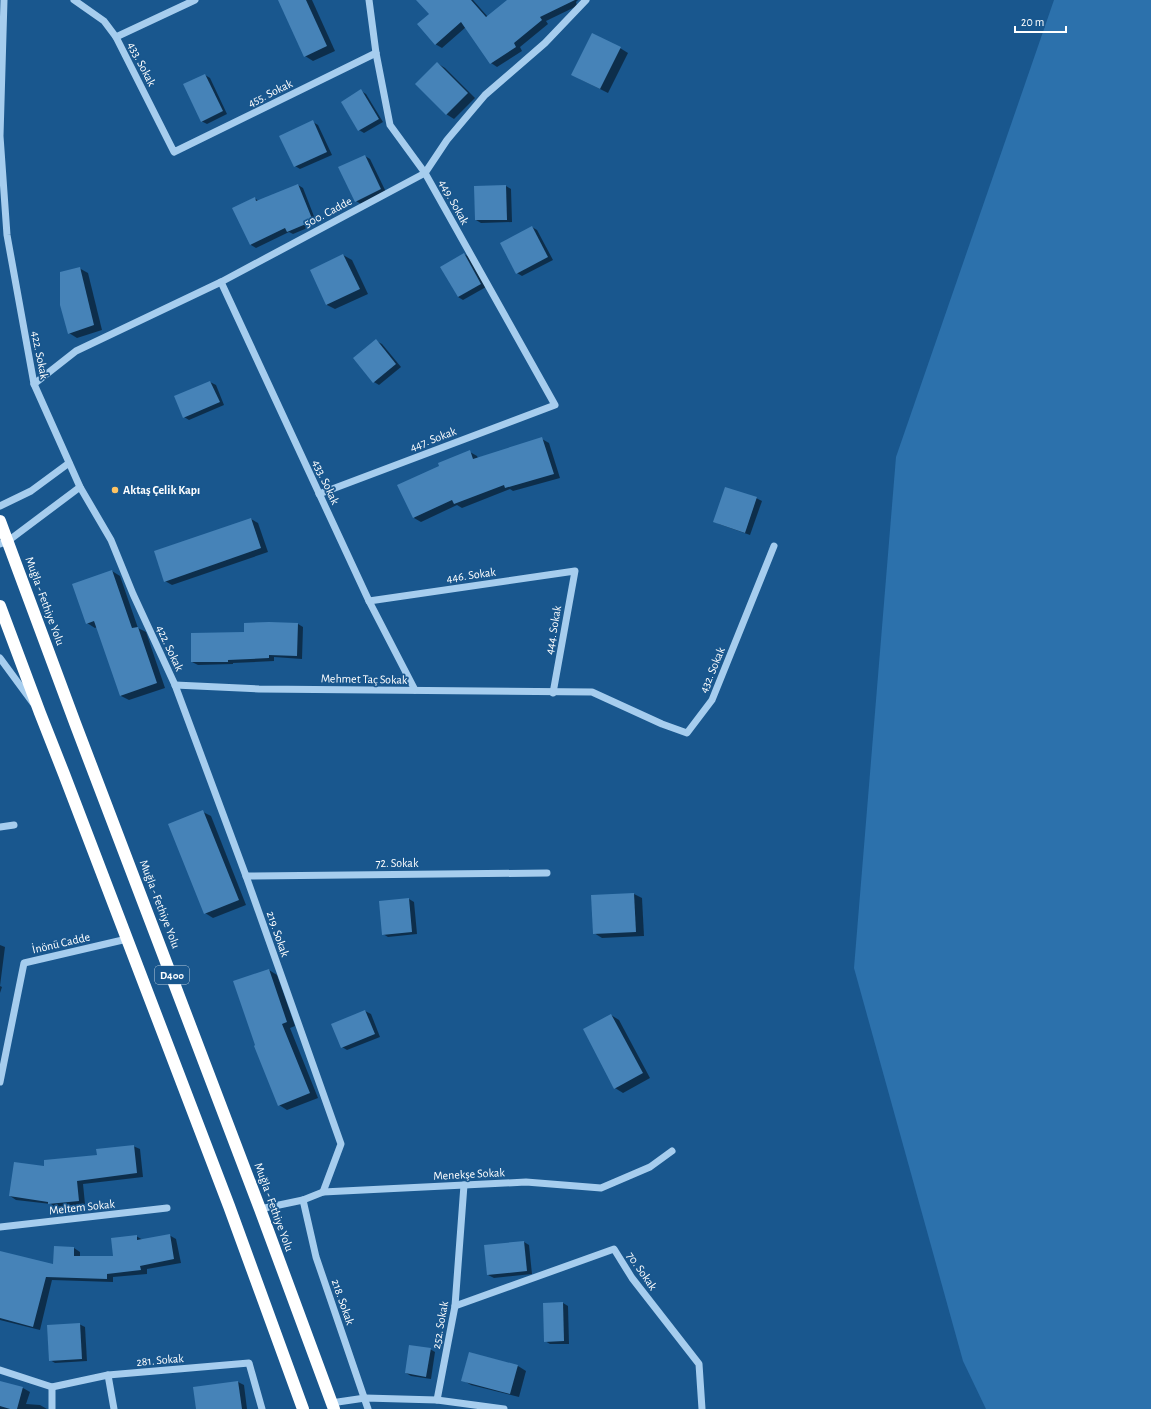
<svg xmlns="http://www.w3.org/2000/svg" width="1151" height="1409" font-family="'Alegreya Sans',sans-serif">
<rect width="100%" height="100%" fill="#19578e"/>
<polygon fill="#2c71ac" points="1054,0 1151,0 1151,1409 986,1409 963,1361 854,968 896,457"/>
<g fill="#0007">
<polygon points="279,0 312,0 335,51 313,61 305,56"/>
<polygon points="418,0 473,0 488,17 509,0 578,0 576,2 577,6 546,21 548,24 520,47 522,51 497,67 491,63 466,27 442,48 435,44 430,14"/>
<polygon points="620,48 628,53 608,93 580,79"/>
<polygon points="437,63 445,68 475,98 454,119 446,114"/>
<polygon points="205,75 210,78 227,114 207,124 201,121"/>
<polygon points="361,91 366,94 383,122 364,133 359,130"/>
<polygon points="313,122 318,125 332,155 300,169 295,166"/>
<polygon points="365,156 370,159 386,192 361,204 356,201"/>
<polygon points="298,185 303,188 317,224 293,234 289,232 256,248 251,245 234,208 254,198 259,201"/>
<polygon points="506,186 511,189 512,222 481,223 476,220"/>
<polygon points="532,227 537,230 553,260 522,276 517,273"/>
<polygon points="464,254 469,257 486,287 463,300 458,297"/>
<polygon points="343,255 352,260 368,294 335,309 327,305 311,270"/>
<polygon points="79,268 88,273 102,330 77,338 69,333"/>
<polygon points="376,341 382,344 401,367 379,385 374,382"/>
<polygon points="210,382 216,385 224,405 189,420 184,417 175,397"/>
<polygon points="542,439 549,443 560,478 513,491 510,489 462,508 457,505 421,522 414,518 440,466 470,452 477,456 478,458"/>
<polygon points="756,498 762,501 750,535 719,524 714,521"/>
<polygon points="251,519 258,523 268,552 172,585 165,581"/>
<polygon points="112,571 120,576 138,628 146,632 165,688 129,700 121,696 97,627 95,628 87,623"/>
<polygon points="269,623 298,624 303,627 302,659 274,657 274,661 233,663 233,664 198,665 192,662 245,633"/>
<polygon points="203,812 211,816 246,905 213,918 205,913"/>
<polygon points="634,894 642,898 644,936 602,938 594,933"/>
<polygon points="409,899 414,902 417,934 388,937 383,934"/>
<polygon points="0,945 5,947 0,986 2,987 0,993"/>
<polygon points="269,970 277,975 295,1026 290,1028 318,1098 287,1110 279,1105"/>
<polygon points="365,1011 371,1014 380,1037 347,1050 342,1047"/>
<polygon points="611,1015 619,1020 650,1078 623,1093 615,1088"/>
<polygon points="133,1146 140,1149 143,1177 83,1184 85,1204 55,1207 51,1204 16,1200 10,1196 98,1156"/>
<polygon points="169,1235 176,1239 181,1263 147,1269 147,1274 113,1277 113,1282 52,1280 40,1330 0,1320 0,1254 54,1266 74,1248 80,1252 80,1257 114,1257 136,1236 143,1240"/>
<polygon points="524,1242 529,1245 532,1274 494,1278 488,1275"/>
<polygon points="563,1303 568,1306 569,1344 550,1344 545,1341"/>
<polygon points="79,1324 85,1327 87,1361 55,1363 50,1360"/>
<polygon points="430,1349 435,1352 431,1379 411,1376 406,1373"/>
<polygon points="470,1353 518,1366 526,1371 519,1397 471,1385 463,1380"/>
<polygon points="0,1382 23,1388 30,1392 26,1404 40,1405 47,1409 0,1409"/>
<polygon points="238,1382 244,1385 247,1409 197,1409"/>
</g>
<g fill="#4683b8">
<polygon points="278,0 306,0 327,46 304,57"/>
<polygon points="416,0 471,0 486,17 507,0 575,0 540,17 542,20 514,43 516,47 490,64 461,22 435,45 417,24 429,14"/>
<polygon points="592,33 621,47 600,89 571,75"/>
<polygon points="437,62 468,93 446,115 415,84"/>
<polygon points="205,74 223,111 201,122 183,84"/>
<polygon points="361,89 379,119 358,131 341,102"/>
<polygon points="313,120 327,152 294,167 279,136"/>
<polygon points="365,155 381,189 355,202 338,167"/>
<polygon points="298,184 313,221 287,232 285,228 250,245 232,208 255,197 256,201"/>
<polygon points="506,185 507,220 475,220 474,186"/>
<polygon points="532,226 548,257 516,274 500,243"/>
<polygon points="464,253 481,284 458,297 440,267"/>
<polygon points="343,254 360,289 326,305 310,270"/>
<polygon points="80,267 94,325 68,334 60,305 60,272"/>
<polygon points="376,339 396,364 373,383 353,358"/>
<polygon points="210,381 220,402 183,418 174,396"/>
<polygon points="542,437 554,474 505,488 504,485 454,504 452,500 413,518 397,485 439,466 438,463 470,450 473,459"/>
<polygon points="725,487 757,497 745,533 713,522"/>
<polygon points="251,518 261,548 164,582 154,551"/>
<polygon points="112,570 132,628 138,627 157,683 120,696 94,621 86,624 72,584"/>
<polygon points="269,622 298,623 297,656 269,655 269,658 228,660 228,662 191,662 191,633 244,632 244,623"/>
<polygon points="203,810 239,900 204,914 168,824"/>
<polygon points="634,893 636,932 593,934 591,895"/>
<polygon points="409,898 412,932 382,935 379,901"/>
<polygon points="269,969 287,1022 282,1024 310,1093 278,1106 254,1046 255,1045 233,981"/>
<polygon points="365,1010 375,1034 341,1048 331,1024"/>
<polygon points="611,1014 643,1073 614,1089 583,1029"/>
<polygon points="134,1145 137,1173 77,1181 79,1201 48,1204 48,1202 9,1196 14,1162 44,1166 44,1160 97,1155 96,1149"/>
<polygon points="170,1234 174,1259 140,1266 141,1270 107,1274 107,1279 46,1277 33,1327 0,1318 0,1251 53,1264 54,1246 74,1247 74,1256 113,1256 111,1238 137,1235 137,1240"/>
<polygon points="524,1241 527,1271 487,1275 484,1245"/>
<polygon points="563,1302 564,1341 544,1342 543,1303"/>
<polygon points="80,1323 82,1359 49,1361 47,1325"/>
<polygon points="409,1345 431,1348 426,1377 405,1373"/>
<polygon points="469,1352 518,1365 510,1394 461,1381"/>
<polygon points="0,1381 23,1387 17,1409 10,1409 0,1406"/>
<polygon points="238,1381 242,1409 196,1409 193,1387"/>
</g>
<g fill="none" stroke-linecap="round" stroke-linejoin="round">
<g stroke="#a6cdee" stroke-width="7">
<polyline points="4,0 0,136 7,235 34,384 80,487 111,540 133,594 175,685 246,876 341,1144 323,1192"/>
<polyline points="74,0 104,21 116,37 174,152 376,53"/>
<polyline points="116,37 195,0"/>
<polyline points="221,282 369,601 415,690"/>
<polyline points="34,384 76,351 221,282 425,173 447,140 485,95 545,43 586,0"/>
<polyline points="319,494 555,405 425,173 390,125 376,53 369,0"/>
<polyline points="0,506 31,491 69,463"/>
<polyline points="0,544 8,541 80,487"/>
<polyline points="369,601 575,571 553,693"/>
<polyline points="0,658 33,703"/>
<polyline points="175,685 259,689 592,692 662,724 687,733 712,700 774,546"/>
<polyline points="0,827 14,825"/>
<polyline points="246,876 547,873"/>
<polyline points="0,1082 24,963 127,939"/>
<polyline points="464,1185 455,1306 437,1400 504,1409"/>
<polyline points="303,1200 316,1257 368,1409"/>
<polyline points="260,1209 303,1200 323,1192 526,1182 601,1188 650,1167 672,1151"/>
<polyline points="0,1227 167,1208"/>
<polyline points="455,1306 614,1249 632,1278 699,1364 702,1409"/>
<polyline points="0,1370 52,1387 52,1409"/>
<polyline points="52,1387 108,1375"/>
<polyline points="331,1403 365,1398 437,1400"/>
<polyline points="114,1409 108,1375 249,1363 262,1409"/>
</g>
<g stroke="#fff" stroke-width="12">
<polyline points="0,521 75,723 260,1209 334,1409"/>
<polyline points="0,606 40,713 64,774 229,1206 303,1409"/>
</g>
</g>
<circle fill="#ffc463" stroke="#19578e" stroke-width="1.5" cx="115" cy="490" r="4"/>
<g text-anchor="middle" stroke-width="3.5" stroke-linejoin="round" paint-order="stroke">
<rect fill="#19578e" stroke="#bacddd" stroke-width="1" x="155" y="966" width="34" height="18" rx="3"/>
<g font-size="11" font-weight="bold" fill="#fff">
<text x="172" y="979">D400</text>
</g>
<g font-size="12" fill="#fff" stroke="#19578e">
<text transform="translate(142 64) rotate(63)" y="4">433. Sokak</text>
<text transform="translate(270 93) rotate(-26)" y="4">455. Sokak</text>
<text transform="translate(454 202) rotate(61)" y="4">449. Sokak</text>
<text transform="translate(328 212) rotate(-28)" y="4">500. Cadde</text>
<text transform="translate(40 355) rotate(79)" y="4">422. Sokak</text>
<text transform="translate(433 439) rotate(-21)" y="4">447. Sokak</text>
<text transform="translate(326 482) rotate(65)" y="4">433. Sokak</text>
<text transform="translate(471 575) rotate(-8)" y="4">446. Sokak</text>
<text transform="translate(45 601) rotate(70)" y="4">Muğla - Fethiye Yolu</text>
<text transform="translate(553 630) rotate(-80)" y="4">444. Sokak</text>
<text transform="translate(170 648) rotate(65)" y="4">422. Sokak</text>
<text transform="translate(712 670) rotate(-67)" y="4">432. Sokak</text>
<text transform="translate(364 679) rotate(1)" y="4">Mehmet Taç Sokak</text>
<text x="397" y="867">72. Sokak</text>
<text transform="translate(160 904) rotate(69)" y="4">Muğla - Fethiye Yolu</text>
<text transform="translate(278 934) rotate(71)" y="4">219. Sokak</text>
<text transform="translate(61 943) rotate(-13)" y="4">İnönü Cadde</text>
<text transform="translate(469 1174) rotate(-3)" y="4">Menekşe Sokak</text>
<text transform="translate(82 1207) rotate(-6)" y="4">Meltem Sokak</text>
<text transform="translate(274 1207) rotate(70)" y="4">Muğla - Fethiye Yolu</text>
<text transform="translate(642 1271) rotate(55)" y="4">70. Sokak</text>
<text transform="translate(343 1302) rotate(71)" y="4">218. Sokak</text>
<text transform="translate(440 1325) rotate(-80)" y="4">252. Sokak</text>
<text transform="translate(160 1360) rotate(-5)" y="4">281. Sokak</text>
</g>
<g font-size="12" font-weight="bold" fill="#fff" stroke="#19578e" text-anchor="start">
<text x="123" y="494">Aktaş Çelik Kapı</text>
</g>
</g>
<path d="M1015 26v6h51v-6" fill="none" stroke="#ffffff" stroke-width="2"/>
<text x="1021" y="26" font-size="12" fill="#ffffff" stroke="#19578e" stroke-width="3" paint-order="stroke">20 m</text>
</svg>
